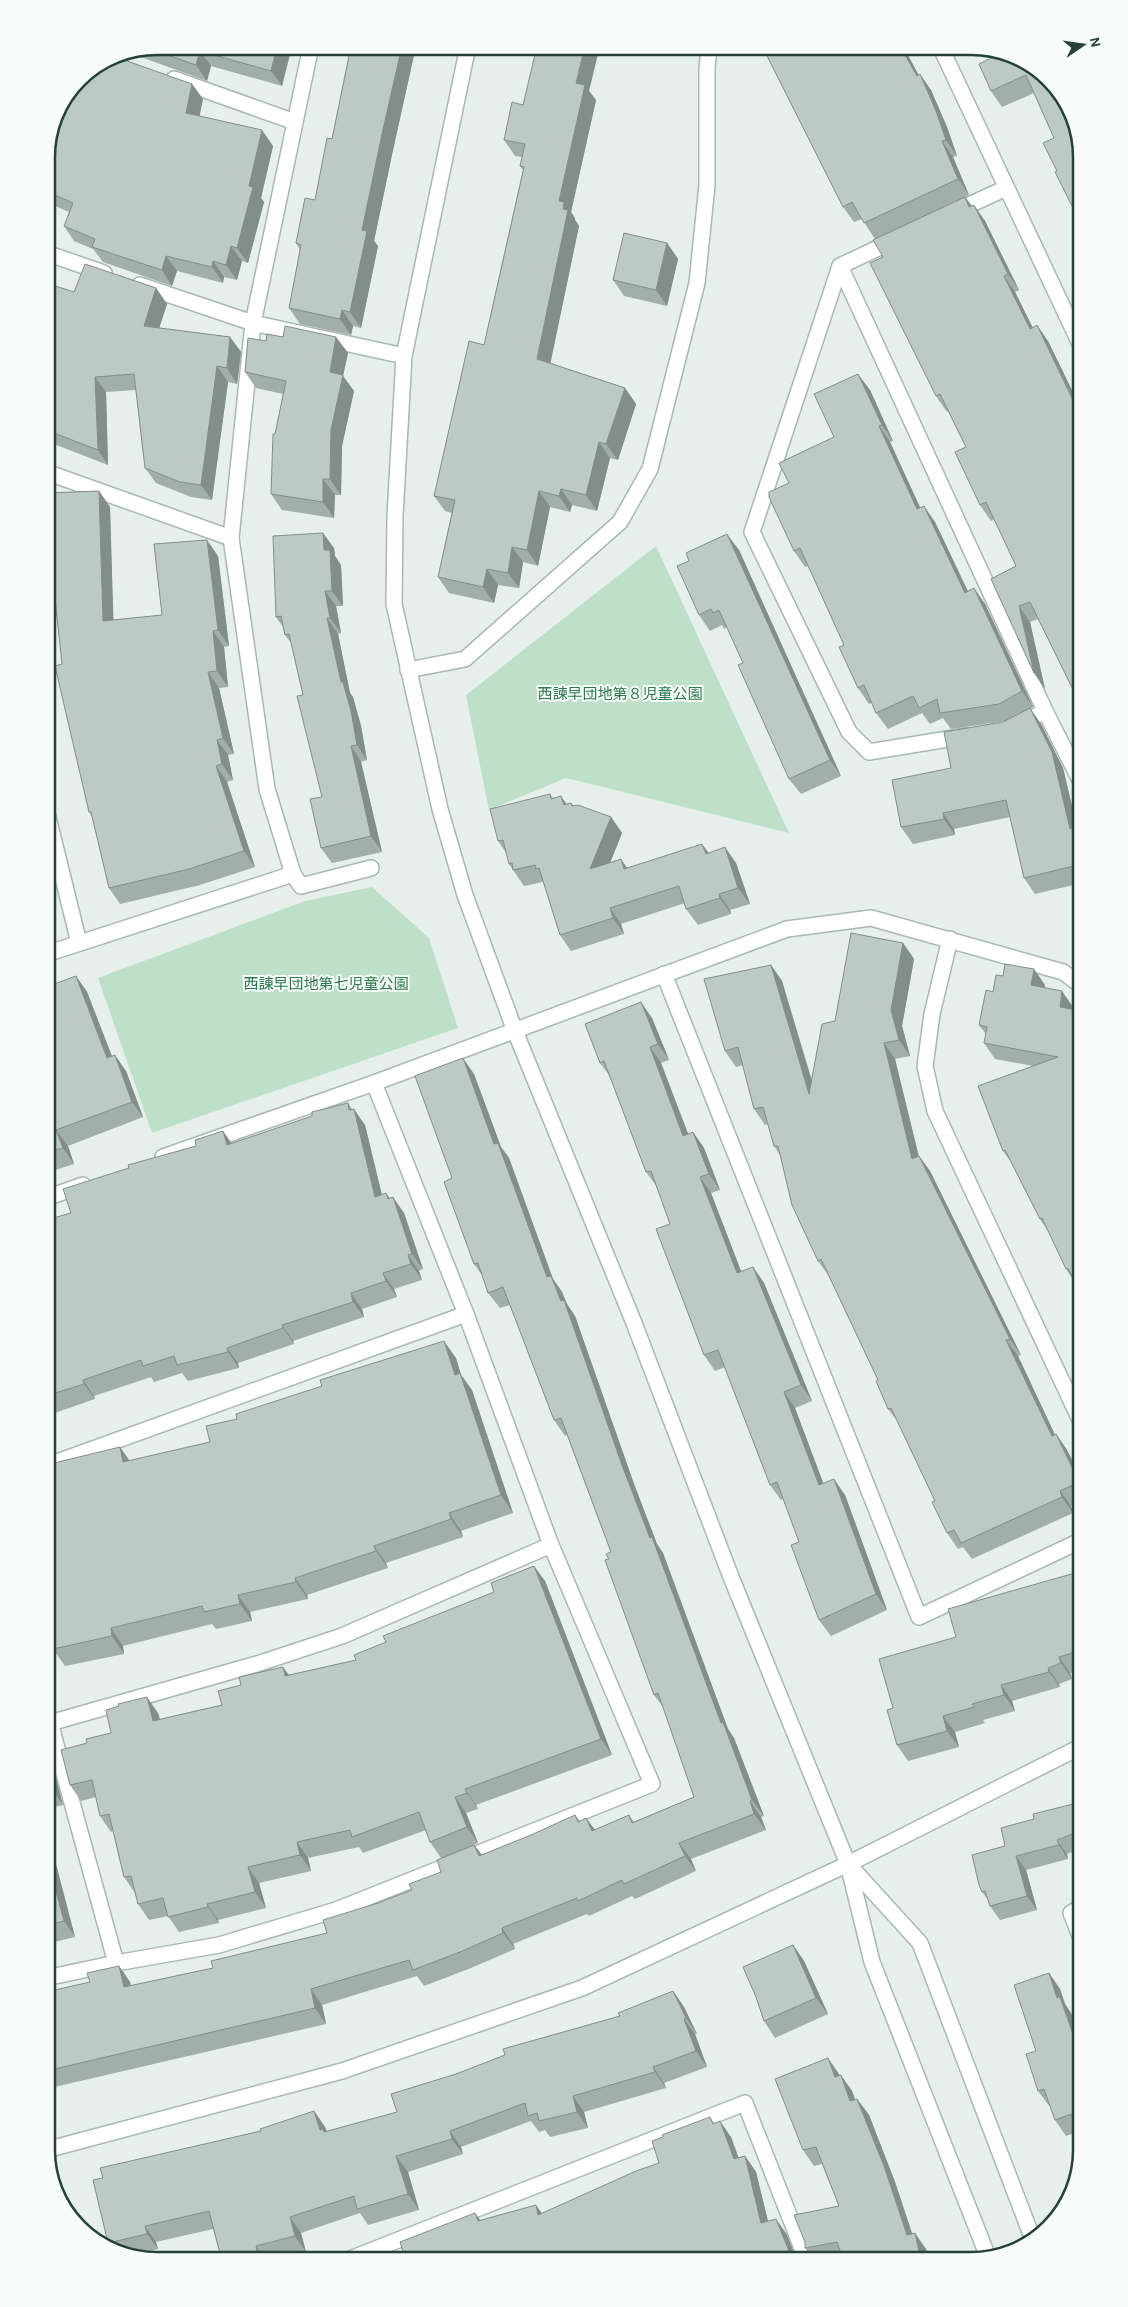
<svg xmlns="http://www.w3.org/2000/svg" width="1128" height="2307" font-family="'Alegreya Sans','Noto Sans JP',sans-serif">
<rect width="100%" height="100%" fill="#e6efeb"/>
<g fill="#bfe0c8">
<polygon points="656,546 789,833 566,778 489,810 466,695"/>
<polygon points="372,887 429,938 458,1028 152,1133 98,978 305,901"/>
</g>
<g fill="none" stroke-linecap="round" stroke-linejoin="round">
<g stroke="#a8b8b2" stroke-width="18">
<g id="minor">
<polyline points="940,46 1082,348"/>
<polyline points="174,79 295,122"/>
<polyline points="952,213 1006,188"/>
<polyline points="895,240 840,266 752,532 849,732 869,752 966,736"/>
<polyline points="46,253 104,273"/>
<polyline points="840,266 1045,711"/>
<polyline points="140,285 253,323 404,356"/>
<polyline points="46,472 231,538 267,789 293,874 301,886 371,868"/>
<polyline points="231,538 253,323 311,46"/>
<polyline points="408,670 465,659 620,522 650,469 697,283 707,185 707,70 709,46"/>
<polyline points="1018,726 1045,711 1082,784"/>
<polyline points="46,809 79,943"/>
<polyline points="950,939 932,1014 925,1066 935,1111 1082,1424"/>
<polyline points="46,954 293,874"/>
<polyline points="664,974 919,1617 1082,1540"/>
<polyline points="163,1157 374,1083 787,929 871,918 1063,972 1082,986"/>
<polyline points="46,1198 83,1185"/>
<polyline points="46,1466 466,1314"/>
<polyline points="46,1708 116,1963"/>
<polyline points="50,1723 257,1664 342,1636 551,1545"/>
<polyline points="1082,1941 1071,1913 1082,1907"/>
<polyline points="46,1978 116,1963 219,1945 336,1910 652,1784 551,1545 466,1314 374,1083"/>
<polyline points="345,2261 745,2103 807,2261"/>
</g>
</g>
<g stroke="#a8b8b2" stroke-width="18">
<g id="tertiary">
<polyline points="468,46 404,356 395,516 394,604 440,809 465,895 515,1031 634,1323 731,1577 848,1864 872,1962 988,2257"/>
<polyline points="849,1865 920,1943 1032,2237"/>
<polyline points="46,2150 342,2071 582,1988 848,1864 1082,1746"/>
</g>
</g>
<use href="#minor" stroke="#fff" stroke-width="15"/>
<use href="#tertiary" stroke="#fff" stroke-width="15"/>
</g>
<g fill="#a1aea9">
<polygon points="157,46 292,46 282,86 211,66 207,81 127,52"/>
<polygon points="351,46 416,46 393,150 374,241 378,246 361,328 353,326 351,335 300,324 289,308 300,250 296,243 315,200 332,139"/>
<polygon points="903,46 918,75 931,90 947,127 957,156 953,157 969,195 965,197 972,206 985,221 1019,290 1015,292 1032,327 1048,341 1082,411 1082,708 1038,619 1030,622 1045,689 1034,673 991,579 1016,566 994,519 991,521 980,505 966,447 948,411 947,412 936,396 883,257 875,239 862,219 854,222 843,207"/>
<polygon points="1038,69 1073,115 1057,171 1054,138 1034,93 1002,107 991,91"/>
<polygon points="192,84 203,99 199,116 273,146 261,198 264,202 248,263 242,261 237,280 224,277 223,283 177,271 172,286 103,262 93,249 74,241 64,226 69,212 46,202 46,150"/>
<polygon points="589,91 596,100 571,212 575,218 575,220 579,226 550,363 625,388 636,404 618,460 610,458 597,511 572,505 570,512 550,507 538,566 523,562 519,588 498,585 494,603 449,593 438,577 452,513 445,511 434,496 484,345 523,170 520,166 522,157 515,156 504,140 523,105"/>
<polygon points="667,243 678,259 667,306 624,296 613,280"/>
<polygon points="46,283 74,292 156,288 167,304 159,328 230,337 241,352 237,384 228,382 212,500 191,497 156,483 145,468 136,390 106,392 108,465 46,441"/>
<polygon points="283,337 336,337 348,353 343,376 354,391 342,446 341,495 335,495 334,518 282,510 271,494 275,434 283,394 256,388 245,372 266,341"/>
<polygon points="870,390 893,441 890,442 920,507 935,522 968,591 985,604 1033,707 1030,709 1041,724 1063,768 1077,826 1082,824 1082,883 1035,894 1024,878 1010,817 954,829 955,835 913,844 901,827 951,768 1006,721 951,729 943,718 930,724 922,713 888,729 876,713 872,703 869,704 858,688 844,645 808,566 805,567 794,551 789,483 834,437"/>
<polygon points="99,491 110,507 113,620 162,615 218,556 229,646 224,647 228,687 219,688 234,754 228,755 233,780 227,782 255,867 200,885 120,904 109,888 92,817 89,812 62,664 54,587 46,587 46,493"/>
<polygon points="334,548 335,556 341,565 343,606 336,606 341,633 338,634 350,693 353,697 361,726 367,760 361,762 382,852 332,863 321,848 322,797 303,695 291,643 285,635 283,627 276,617"/>
<polygon points="739,550 841,776 801,794 789,779 743,663 727,627 724,629 722,625 710,631 699,615"/>
<polygon points="550,794 553,798 566,804 571,803 574,806 611,817 622,833 610,863 627,868 709,853 736,863 750,904 730,910 731,914 698,925 686,909 685,903 621,924 624,934 571,951 560,935 543,882 524,886 509,864 507,854 498,841"/>
<polygon points="46,881 55,918 48,920 50,928 46,929"/>
<polygon points="903,943 914,959 902,1026 910,1056 895,1059 919,1156 930,1171 1021,1355 1018,1356 1055,1435 1056,1434 1067,1450 1082,1480 1082,1501 1071,1506 1073,1513 972,1559 963,1547 958,1549 947,1533 935,1501 899,1423 888,1409 878,1380 829,1276 818,1261 780,1155 774,1146 768,1124 765,1125 754,1109 743,1065 736,1067 725,1051 771,965 782,981 812,1080 835,1021"/>
<polygon points="76,976 87,992 112,1057 126,1071 143,1117 68,1146 74,1164 46,1173 46,987"/>
<polygon points="1003,976 1045,985 1045,988 1073,1007 1074,1281 1066,1269 1048,1231 1040,1219 1011,1162 1003,1151 1033,1066 995,1059 984,1043 986,1034 979,1025 993,992"/>
<polygon points="652,1018 669,1060 661,1063 688,1134 693,1132 704,1148 720,1190 711,1193 741,1272 753,1267 764,1283 812,1401 795,1408 823,1483 845,1495 887,1610 831,1636 819,1620 799,1542 783,1499 781,1500 770,1485 725,1367 715,1371 704,1355 670,1224 657,1187 646,1172 611,1078 600,1063"/>
<polygon points="474,1074 501,1147 509,1158 553,1279 562,1292 567,1304 575,1316 634,1484 657,1544 663,1553 728,1729 734,1738 764,1816 761,1817 766,1830 691,1859 696,1871 635,1899 632,1896 589,1916 587,1914 513,1944 515,1949 471,1968 424,1986 417,1976 322,2005 326,2024 46,2089 46,1992 90,1982 119,1966 130,1982 131,1986 213,1968 327,1933 378,1903 412,1890 441,1872 441,1858 430,1842 426,1830 363,1853 359,1847 308,1858 311,1871 259,1883 266,1908 218,1920 219,1923 179,1932 168,1916 149,1920 138,1904 135,1893 124,1877 113,1831 111,1832 100,1816 96,1797 81,1801 70,1785 87,1743 158,1713 160,1719 222,1705 241,1685 283,1667 289,1675 356,1660 545,1581 612,1755 476,1805 478,1809 466,1813 478,1843 474,1845 482,1855 531,1835 575,1815 580,1821 586,1818 595,1830 629,1815 634,1822 694,1797 663,1707 654,1695 609,1559 611,1552 567,1435 565,1436 554,1420 510,1305 500,1308 488,1293 482,1275 474,1264 452,1178"/>
<polygon points="352,1109 365,1125 382,1195 390,1198 404,1213 423,1269 419,1271 422,1280 394,1289 397,1297 362,1309 364,1317 293,1341 294,1344 238,1363 239,1368 188,1381 182,1373 154,1382 151,1377 94,1396 95,1399 46,1416 46,1220 71,1213 196,1146 223,1131 231,1143"/>
<polygon points="456,1358 461,1375 472,1390 513,1513 461,1531 463,1537 386,1563 388,1568 307,1595 308,1599 250,1612 252,1621 216,1629 212,1624 123,1646 124,1654 65,1666 53,1649 120,1447 130,1461 210,1442 237,1419"/>
<polygon points="1082,1571 1082,1670 1070,1673 1072,1679 1059,1684 1060,1687 1012,1701 1015,1711 983,1720 985,1723 955,1732 959,1747 908,1761 897,1745 893,1708 956,1637"/>
<polygon points="46,1761 54,1771 63,1805 46,1809"/>
<polygon points="1082,1791 1082,1848 1067,1854 1068,1859 1026,1870 1037,1910 1000,1920 990,1906 988,1900 982,1892 1005,1846 1034,1819 1077,1803"/>
<polygon points="46,1826 75,1937 46,1944"/>
<polygon points="793,1945 804,1961 828,2014 775,2038 764,2021 756,1997"/>
<polygon points="1049,1973 1060,1989 1065,2004 1071,2013 1082,2044 1082,2146 1077,2132 1066,2136 1055,2120 1050,2107 1038,2091 1036,2051"/>
<polygon points="673,1991 684,2007 697,2034 695,2034 707,2067 664,2083 666,2088 584,2112 588,2128 550,2137 545,2130 539,2132 531,2121 461,2147 463,2154 408,2172 419,2210 368,2225 360,2213 301,2233 306,2252 270,2261 222,2261 213,2229 156,2242 158,2249 135,2255 109,2245 108,2243 103,2178 261,2131 314,2111 325,2127 327,2132 397,2112 456,2074 620,2016"/>
<polygon points="839,2074 852,2091 855,2099 857,2099 869,2115 895,2182 912,2234 926,2249 929,2261 844,2261 843,2259 833,2261 814,2261 805,2248 839,2206 822,2164 814,2166 803,2150"/>
<polygon points="710,2117 714,2123 731,2137 738,2158 745,2156 756,2172 768,2221 776,2219 787,2235 797,2261 406,2261 481,2220 536,2205 542,2214 659,2163 663,2137"/>
</g>
<g fill="#838d89">
<polygon points="277,46 292,46 282,86 271,71"/>
<polygon points="402,46 416,46 393,150 374,241 378,246 361,328 350,312 362,230 382,134"/>
<polygon points="585,46 600,46 589,91 596,100 571,212 575,218 575,220 579,226 548,375 537,359 563,209 559,201 576,83"/>
<polygon points="900,46 903,46 928,92 917,76"/>
<polygon points="200,51 211,66 207,81 196,65"/>
<polygon points="920,74 931,90 947,127 957,156 946,140"/>
<polygon points="192,84 203,99 197,129 186,113"/>
<polygon points="262,130 273,146 261,198 264,202 248,263 237,248 249,186"/>
<polygon points="942,141 953,157 969,195 958,179"/>
<polygon points="965,197 976,212 969,207"/>
<polygon points="974,205 985,221 1019,290 1008,274"/>
<polygon points="667,243 678,259 667,306 656,290"/>
<polygon points="231,246 242,261 237,280 226,265"/>
<polygon points="166,256 177,271 172,286 162,270"/>
<polygon points="213,261 224,277 223,283 212,267"/>
<polygon points="1004,276 1015,292 1041,344 1030,329"/>
<polygon points="156,288 167,304 155,341 144,326"/>
<polygon points="342,310 353,326 351,335 340,319"/>
<polygon points="1037,325 1048,341 1082,411 1082,417"/>
<polygon points="230,337 241,352 237,384 227,368"/>
<polygon points="336,337 348,353 343,376 354,391 342,446 341,495 330,479 330,372"/>
<polygon points="217,366 228,382 212,500 201,485"/>
<polygon points="858,374 870,390 893,441 882,425"/>
<polygon points="95,377 106,392 108,465 98,450"/>
<polygon points="625,388 636,404 618,460 606,444"/>
<polygon points="1075,418 1082,427 1082,431"/>
<polygon points="879,426 890,442 928,525 917,509"/>
<polygon points="599,442 610,458 597,511 586,495"/>
<polygon points="323,479 335,495 334,518 323,502"/>
<polygon points="561,489 572,505 570,512 559,496"/>
<polygon points="99,491 110,507 114,637 103,621"/>
<polygon points="539,491 550,507 538,566 527,550"/>
<polygon points="924,506 935,522 976,609 965,593"/>
<polygon points="323,533 334,548 335,556 341,565 343,606 332,591 324,550"/>
<polygon points="727,534 739,550 841,776 830,760"/>
<polygon points="207,540 218,556 229,646 218,630"/>
<polygon points="512,547 523,562 519,588 508,573"/>
<polygon points="487,569 498,585 494,603 483,587"/>
<polygon points="974,588 985,604 1033,707 1022,691"/>
<polygon points="325,591 336,606 341,633 330,618"/>
<polygon points="1019,606 1030,622 1045,689 1034,673"/>
<polygon points="327,618 338,634 350,693 353,697 361,726 367,760 357,745 341,682"/>
<polygon points="213,631 224,647 228,687 217,671"/>
<polygon points="208,672 219,688 234,754 223,738"/>
<polygon points="1030,708 1041,724 1063,768 1081,845 1070,829"/>
<polygon points="217,740 228,755 233,780 222,764"/>
<polygon points="351,746 361,762 382,852 371,836"/>
<polygon points="216,766 227,782 255,867 244,851"/>
<polygon points="561,796 572,812 564,805"/>
<polygon points="943,813 954,829 955,835 944,819"/>
<polygon points="611,817 622,833 601,885 590,869"/>
<polygon points="702,844 714,860 706,854"/>
<polygon points="725,847 736,863 750,904 738,888"/>
<polygon points="621,859 632,875 624,869"/>
<polygon points="46,881 55,918 46,905"/>
<polygon points="719,894 730,910 731,914 720,898"/>
<polygon points="610,908 621,924 624,934 613,918"/>
<polygon points="46,918 48,920 50,928 46,923"/>
<polygon points="903,943 914,959 902,1026 910,1056 899,1040 891,1010"/>
<polygon points="771,965 782,981 820,1110 809,1094"/>
<polygon points="1034,969 1045,985 1042,1001 1031,985"/>
<polygon points="76,976 87,992 119,1074 107,1058"/>
<polygon points="1062,991 1073,1007 1071,1022 1060,1007"/>
<polygon points="641,1002 652,1018 669,1060 658,1044"/>
<polygon points="884,1043 895,1059 923,1175 912,1159"/>
<polygon points="650,1047 661,1063 695,1152 683,1136"/>
<polygon points="115,1055 126,1071 143,1117 132,1102"/>
<polygon points="463,1058 474,1074 501,1147 509,1158 553,1279 562,1292 567,1304 575,1316 634,1484 657,1544 663,1553 728,1729 734,1738 764,1816 752,1800 721,1723 650,1538 494,1144"/>
<polygon points="348,1103 354,1113 354,1109 365,1125 386,1212 375,1197"/>
<polygon points="56,1130 68,1146 74,1164 63,1148"/>
<polygon points="223,1131 234,1147 227,1145"/>
<polygon points="693,1132 704,1148 720,1190 709,1174"/>
<polygon points="919,1156 930,1171 1021,1355 1010,1339"/>
<polygon points="700,1177 711,1193 748,1289 737,1273"/>
<polygon points="386,1193 396,1207 393,1197 404,1213 423,1269 412,1254"/>
<polygon points="408,1255 419,1271 422,1280 411,1264"/>
<polygon points="753,1267 764,1283 812,1401 801,1385"/>
<polygon points="383,1273 394,1289 397,1297 386,1281"/>
<polygon points="351,1293 362,1309 364,1317 353,1302"/>
<polygon points="282,1325 293,1341 294,1344 283,1328"/>
<polygon points="1006,1340 1018,1356 1063,1452 1052,1436"/>
<polygon points="444,1341 456,1358 461,1375 472,1390 513,1513 501,1495 455,1375"/>
<polygon points="227,1348 238,1363 239,1368 228,1352"/>
<polygon points="83,1380 94,1396 95,1399 84,1384"/>
<polygon points="784,1392 795,1408 830,1501 819,1485"/>
<polygon points="1056,1434 1067,1450 1082,1480 1082,1486 1079,1482"/>
<polygon points="120,1447 132,1465 123,1462"/>
<polygon points="834,1479 845,1495 887,1610 876,1594"/>
<polygon points="1060,1491 1071,1506 1073,1513 1062,1497"/>
<polygon points="449,1513 461,1531 463,1537 451,1519"/>
<polygon points="374,1546 386,1563 388,1568 376,1551"/>
<polygon points="534,1566 545,1581 612,1755 601,1739"/>
<polygon points="295,1578 307,1595 308,1599 296,1582"/>
<polygon points="238,1595 250,1612 252,1621 240,1604"/>
<polygon points="111,1628 123,1646 124,1654 112,1636"/>
<polygon points="1059,1657 1070,1673 1072,1679 1061,1663"/>
<polygon points="283,1667 294,1683 285,1676"/>
<polygon points="1048,1668 1059,1684 1060,1687 1049,1672"/>
<polygon points="1001,1685 1012,1701 1015,1711 1004,1695"/>
<polygon points="147,1697 158,1713 164,1736 153,1721"/>
<polygon points="943,1716 955,1732 959,1747 947,1731"/>
<polygon points="46,1761 54,1771 63,1805 52,1789 46,1769"/>
<polygon points="465,1789 476,1805 478,1809 467,1793"/>
<polygon points="455,1797 466,1813 478,1843 467,1827"/>
<polygon points="750,1801 761,1817 766,1830 754,1814"/>
<polygon points="586,1818 598,1834 592,1831"/>
<polygon points="46,1826 75,1937 64,1921 46,1854"/>
<polygon points="1057,1840 1067,1854 1068,1859 1059,1845"/>
<polygon points="297,1842 308,1858 311,1871 300,1855"/>
<polygon points="679,1843 691,1859 696,1871 685,1856"/>
<polygon points="474,1845 486,1860 479,1856"/>
<polygon points="1016,1856 1026,1870 1037,1910 1027,1896"/>
<polygon points="248,1867 259,1883 266,1908 255,1892"/>
<polygon points="207,1904 218,1920 219,1923 208,1907"/>
<polygon points="502,1928 513,1944 515,1949 503,1933"/>
<polygon points="793,1945 804,1961 828,2014 816,1998"/>
<polygon points="119,1966 130,1982 135,2003 124,1987"/>
<polygon points="1049,1973 1060,1989 1065,2004 1071,2013 1082,2044 1082,2060 1057,1998"/>
<polygon points="311,1989 322,2005 326,2024 315,2008"/>
<polygon points="673,1991 684,2007 697,2034 686,2018"/>
<polygon points="684,2019 695,2034 707,2067 696,2051"/>
<polygon points="828,2058 839,2074 846,2093 835,2077"/>
<polygon points="653,2067 664,2083 666,2088 655,2072"/>
<polygon points="841,2075 852,2091 861,2117 850,2101"/>
<polygon points="573,2096 584,2112 588,2128 577,2112"/>
<polygon points="857,2099 869,2115 895,2182 918,2251 907,2235"/>
<polygon points="314,2111 325,2127 329,2138 320,2130"/>
<polygon points="720,2121 731,2137 745,2175 734,2159"/>
<polygon points="450,2131 461,2147 463,2154 452,2139"/>
<polygon points="396,2156 408,2172 419,2210 408,2194"/>
<polygon points="745,2156 756,2172 772,2238 761,2223"/>
<polygon points="536,2205 547,2221 538,2215"/>
<polygon points="475,2213 486,2228 478,2221"/>
<polygon points="290,2217 301,2233 306,2252 295,2236"/>
<polygon points="776,2219 787,2235 797,2261 796,2261 789,2251"/>
<polygon points="145,2226 156,2242 158,2249 147,2234"/>
<polygon points="915,2233 926,2249 929,2261 921,2261"/>
<polygon points="256,2246 266,2261 259,2261"/>
</g>
<g fill="#bbcac4" stroke="#838d89">
<polygon points="157,46 277,46 271,71 200,51 196,65 148,48"/>
<polygon points="351,46 402,46 382,134 362,230 367,231 350,312 342,310 340,319 289,308 301,245 296,243 305,198 315,200 327,138 332,139"/>
<polygon points="537,46 585,46 576,83 585,85 559,201 564,202 563,209 568,210 537,359 625,388 606,444 599,442 586,495 561,489 559,496 539,491 527,550 512,547 508,573 487,569 483,587 438,577 455,500 434,496 469,341 484,345 524,167 520,166 525,144 504,140 512,102 523,105"/>
<polygon points="762,46 900,46 917,76 920,74 936,111 946,140 942,141 958,179 864,223 852,202 843,207"/>
<polygon points="999,54 1038,69 1073,115 1082,157 1082,226 1055,172 1057,171 1043,143 1054,138 1026,75 991,91 979,64"/>
<polygon points="113,56 192,84 186,113 262,130 249,186 253,187 237,248 231,246 226,265 213,261 212,267 166,256 162,270 92,247 95,239 64,226 73,203 46,191 46,150 55,114 79,78"/>
<polygon points="965,197 969,207 974,205 1008,274 1004,276 1030,329 1037,325 1080,415 1075,418 1082,431 1082,708 1030,602 1019,606 1034,673 991,579 1016,566 986,502 980,505 955,452 966,447 940,394 936,396 870,263 883,257 873,240"/>
<polygon points="624,233 667,243 656,290 613,280"/>
<polygon points="85,264 156,288 144,326 230,337 227,368 217,366 201,485 180,482 145,468 134,374 95,377 98,450 46,430 46,283 74,292"/>
<polygon points="285,326 336,337 330,372 343,375 331,430 330,479 323,479 323,502 271,494 273,434 275,434 286,381 245,372 248,338 266,341 267,334 283,337"/>
<polygon points="858,374 882,425 879,426 917,509 924,506 965,593 974,588 1022,691 999,704 940,713 937,699 919,708 913,696 876,713 864,685 858,688 839,647 844,645 800,548 794,551 769,497 769,492 789,483 779,463 834,437 814,394"/>
<polygon points="99,491 103,621 162,615 154,544 207,540 218,630 213,631 217,671 208,672 223,738 217,740 222,764 216,766 244,851 189,869 109,888 91,812 89,812 55,666 62,664 52,571 46,571 46,493"/>
<polygon points="323,533 324,550 330,550 332,591 325,591 330,618 327,618 341,682 343,682 351,711 357,745 351,746 371,836 321,848 310,799 322,797 297,696 303,695 289,634 285,635 281,616 276,617 273,536"/>
<polygon points="727,534 830,760 789,779 738,665 743,663 719,610 713,613 711,609 699,615 677,566 689,561 686,553"/>
<polygon points="1030,708 1052,752 1070,829 1082,824 1082,864 1024,878 1006,800 943,813 944,819 901,827 892,780 951,768 944,732 1003,722"/>
<polygon points="550,794 551,799 561,796 564,805 571,803 572,806 578,805 611,817 590,869 621,859 624,869 702,844 706,854 725,847 738,888 719,894 720,898 686,909 679,886 610,908 613,918 560,935 539,868 536,869 535,865 513,870 512,863 509,864 503,840 498,841 490,809"/>
<polygon points="851,933 903,943 891,1010 899,1040 884,1043 912,1159 919,1156 1010,1339 1006,1340 1052,1436 1056,1434 1079,1482 1060,1491 1062,1497 961,1543 954,1530 947,1533 932,1502 935,1501 891,1408 888,1409 876,1381 878,1380 821,1259 818,1261 792,1205 778,1146 774,1146 763,1107 754,1109 738,1047 725,1051 704,979 771,965 809,1094 822,1024 835,1021"/>
<polygon points="1005,964 1034,969 1031,985 1062,991 1060,1007 1082,1011 1082,1297 1068,1268 1066,1269 1042,1218 1040,1219 1005,1150 1003,1151 978,1086 1058,1057 984,1043 987,1027 979,1025 986,990 993,992 996,975 1003,976"/>
<polygon points="76,976 107,1058 115,1055 132,1102 56,1130 63,1148 46,1153 46,987"/>
<polygon points="641,1002 658,1044 650,1047 683,1136 693,1132 709,1174 700,1177 737,1273 753,1267 801,1385 784,1392 819,1485 834,1479 876,1594 819,1620 791,1545 799,1542 777,1482 770,1485 718,1350 704,1355 656,1229 670,1224 651,1171 646,1172 604,1061 600,1063 585,1024"/>
<polygon points="463,1058 494,1144 498,1143 547,1277 551,1276 561,1301 564,1300 623,1468 650,1538 652,1537 721,1723 723,1722 752,1800 750,1801 754,1814 679,1843 685,1856 624,1884 622,1880 578,1901 577,1898 502,1928 503,1933 460,1952 413,1970 409,1960 311,1989 315,2008 46,2071 46,1992 90,1982 87,1973 119,1966 124,1987 213,1968 211,1961 327,1933 323,1920 378,1903 412,1890 409,1884 441,1872 437,1860 474,1845 479,1856 531,1835 575,1815 578,1822 586,1818 592,1831 629,1815 632,1823 694,1797 658,1693 654,1695 605,1560 609,1559 606,1554 611,1552 561,1418 554,1420 503,1287 488,1293 478,1263 474,1264 444,1182 452,1178 415,1076"/>
<polygon points="348,1103 349,1110 354,1109 375,1197 386,1193 388,1199 393,1197 412,1254 408,1255 411,1264 383,1273 386,1281 351,1293 353,1302 282,1325 283,1328 227,1348 228,1352 177,1365 174,1356 143,1366 141,1360 83,1380 84,1384 46,1396 46,1220 71,1213 63,1189 129,1168 128,1165 196,1146 195,1140 223,1131 227,1145 312,1116 312,1112"/>
<polygon points="444,1341 455,1375 460,1373 501,1495 449,1513 451,1519 374,1546 376,1551 295,1578 296,1582 238,1595 240,1604 204,1612 202,1606 111,1628 112,1636 53,1649 46,1623 46,1465 120,1447 123,1462 210,1442 206,1426 237,1419 236,1414 322,1386 320,1380"/>
<polygon points="534,1566 601,1739 465,1789 467,1793 455,1797 467,1827 430,1842 419,1812 352,1837 350,1830 297,1842 300,1855 248,1867 255,1892 207,1904 208,1907 168,1917 163,1898 138,1904 131,1876 124,1877 109,1814 100,1816 92,1780 70,1785 61,1750 87,1743 86,1739 111,1733 106,1710 119,1706 118,1704 147,1697 153,1721 222,1705 218,1691 241,1685 239,1677 283,1667 285,1676 356,1660 354,1655 386,1642 383,1636 494,1592 491,1583"/>
<polygon points="1082,1571 1082,1650 1059,1657 1061,1663 1048,1668 1049,1672 1001,1685 1004,1695 972,1704 974,1707 943,1716 947,1731 897,1745 887,1710 893,1708 879,1659 956,1637 948,1609"/>
<polygon points="46,1769 52,1789 46,1790"/>
<polygon points="1082,1791 1082,1830 1057,1840 1059,1845 1016,1856 1027,1896 990,1906 985,1891 982,1892 979,1885 972,1855 1005,1846 1001,1828 1034,1819 1033,1814 1077,1803 1074,1793"/>
<polygon points="46,1854 64,1921 46,1925"/>
<polygon points="793,1945 816,1998 764,2021 756,1997 743,1967"/>
<polygon points="1049,1973 1057,1998 1060,1997 1082,2060 1082,2146 1071,2114 1055,2120 1044,2089 1038,2091 1026,2054 1036,2051 1014,1985"/>
<polygon points="673,1991 686,2018 684,2019 696,2051 653,2067 655,2072 573,2096 577,2112 539,2121 537,2113 528,2116 525,2103 450,2131 452,2139 396,2156 408,2194 357,2209 354,2196 290,2217 295,2236 256,2246 259,2261 222,2261 209,2211 145,2226 147,2234 108,2243 93,2180 103,2178 100,2168 261,2131 260,2129 314,2111 320,2130 323,2129 324,2132 397,2112 391,2094 456,2074 505,2055 503,2049 620,2016 618,2013"/>
<polygon points="828,2058 835,2077 841,2075 850,2101 857,2099 884,2166 907,2235 915,2233 921,2261 865,2261 863,2252 843,2259 837,2242 805,2248 805,2242 794,2215 839,2206 816,2147 803,2150 775,2079"/>
<polygon points="710,2117 713,2124 720,2121 734,2159 745,2156 761,2223 776,2219 789,2251 768,2255 770,2261 406,2261 400,2242 475,2213 478,2221 536,2205 538,2215 636,2171 659,2163 652,2141 663,2137 662,2135"/>
</g>
<g text-anchor="middle" stroke-width="4" stroke-linejoin="round" paint-order="stroke">
<g font-size="15" fill="#2d7a4b" stroke="#f7fbf9">
<text x="620" y="699">西諫早団地第８児童公園</text>
<text x="326" y="989">西諌早団地第七児童公園</text>
</g>
</g>
<path d="M0 0H1128V2307H0ZM157 55H971A102 102 0 0 1 1073 157V2150A102 102 0 0 1 971 2252H157A102 102 0 0 1 55 2150V157A102 102 0 0 1 157 55Z" fill="#f7fbf9" fill-rule="evenodd"/>
<path fill="none" stroke="#24423a" stroke-width="2.5" d="M157 55H971A102 102 0 0 1 1073 157V2150A102 102 0 0 1 971 2252H157A102 102 0 0 1 55 2150V157A102 102 0 0 1 157 55Z"/>
<g transform="translate(1083 45) rotate(77)" stroke="#f7fbf9" stroke-width="4" paint-order="stroke">
<path d="M0-4L9 19L0 12L-9 19Z" fill="#24423a"/>
<text y="-8" font-size="14" font-weight="bold" text-anchor="middle" fill="#24423a">N</text>
</g>
</svg>
